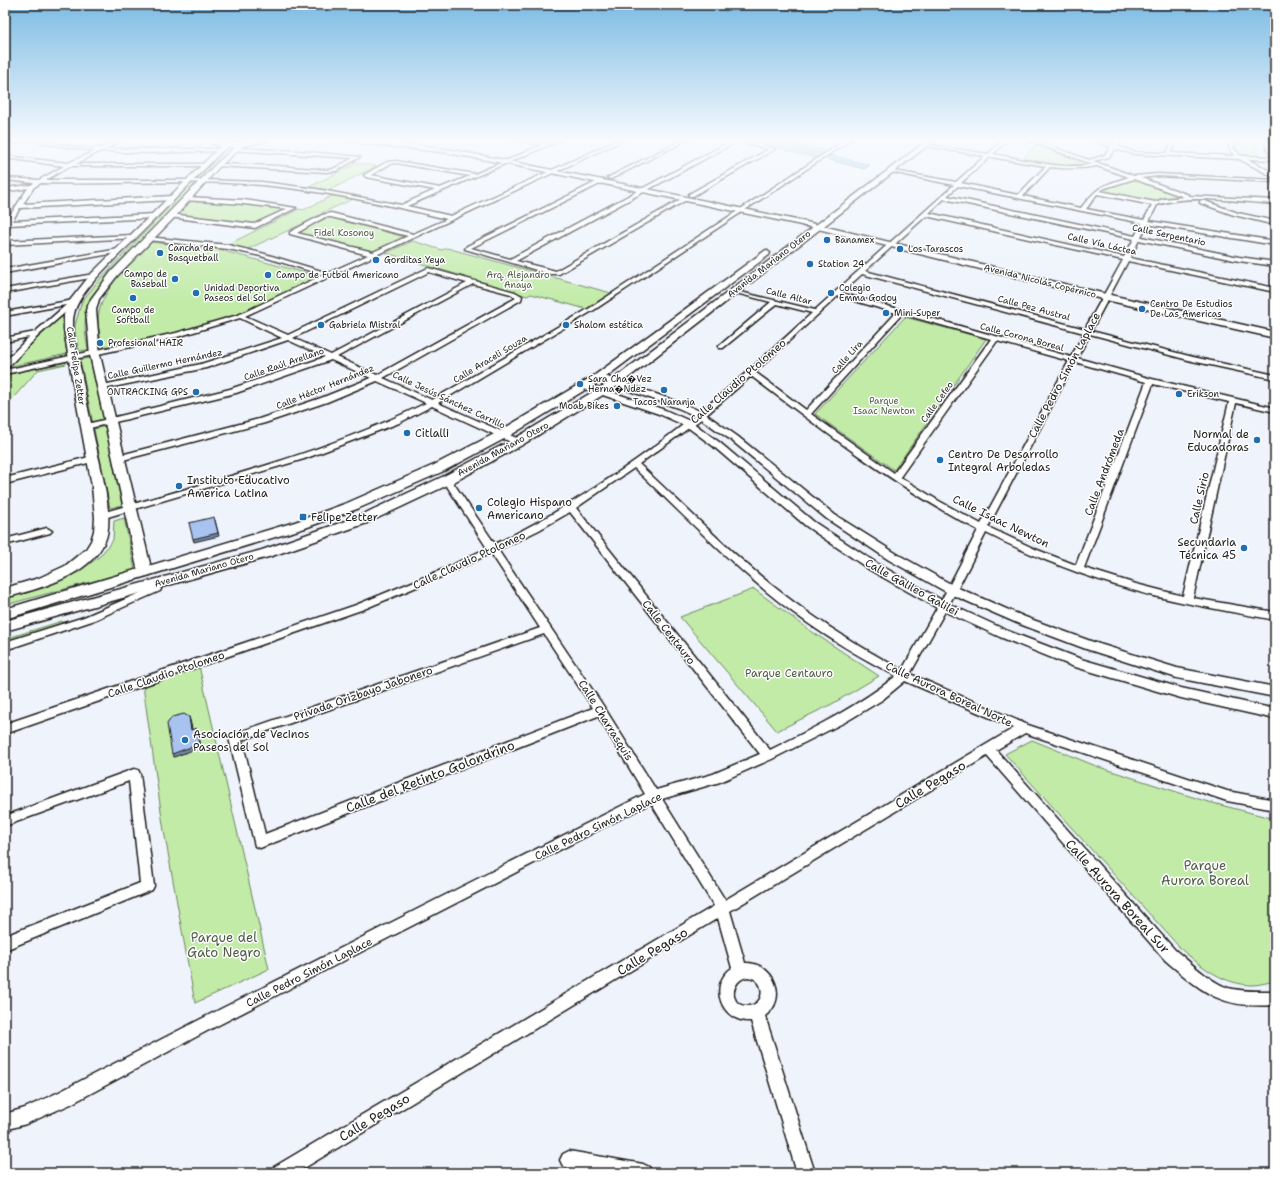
<svg xmlns="http://www.w3.org/2000/svg" width="1280" height="1178" font-family="'Shantell Sans',sans-serif">
<rect width="100%" height="100%" fill="#eef3fc"/>
<filter id="ink" filterUnits="userSpaceOnUse"><feTurbulence type="fractalNoise" baseFrequency=".025" numOctaves="2"/><feDisplacementMap in="SourceGraphic" scale="8" xChannelSelector="R" yChannelSelector="G"/><feConvolveMatrix kernelMatrix="1 2 1 2 8 2 1 2 1" color-interpolation-filters="sRGB"/></filter>
<g filter="url(#ink)">
<g fill="#c1eba7" stroke="#6e8462">
<polygon points="743,139 778,139 830,152 818,159"/>
<polygon points="1239,139 1256,140 1255,148 1259,156 1240,155 1235,149 1236,144"/>
<polygon points="1036,145 1088,164 1065,165 1023,159"/>
<polygon points="229,146 234,146 201,180 196,180"/>
<polygon points="357,163 376,166 330,190 309,187"/>
<path d="M1135 180 1179 196 1162 198 1152 202 1104 192C1110 184 1126 182 1135 180Z"/>
<path d="M191 184H197L107 279C86 305 81 316 88 349L86 350 79 351 75 334V325L82 301 100 279Z"/>
<polygon points="334,195 353,199 322,213 324,214 248,249 227,245 299,209 303,210"/>
<polygon points="192,200 223,201 288,209 258,224 177,216"/>
<polygon points="329,217 405,237 374,251 294,233"/>
<polygon points="413,241 442,250 447,248 611,293 586,309 531,294 527,296 386,253"/>
<path d="M150 242 216 249 321 277C293 290 266 305 237 315 194 332 148 339 102 347 101 338 98 329 98 320 99 290 132 262 150 242Z"/>
<polygon points="62,315 66,315 64,334 67,354 8,367"/>
<polygon points="905,317 986,339 894,470 815,414"/>
<polygon points="90,358 104,421 93,424 80,360"/>
<polygon points="66,362 66,364 38,370 5,407 5,375"/>
<polygon points="105,426 122,505 110,508 94,429"/>
<polygon points="124,518 135,570 5,605 5,599 44,588 79,572 100,556 113,540 114,521"/>
<polygon points="754,589 811,631 879,676 832,704 777,731 680,617"/>
<polygon points="62,621 63,623 5,642 5,639"/>
<polygon points="199,666 269,969 195,1003 163,825 143,686"/>
<path d="M1032 740 1096 766 1205 801 1275 819V981C1268 982 1260 985 1253 985 1225 985 1203 968 1182 950L1005 754Z"/>
</g>
<polygon fill="#7bc5db" stroke="#55818f" points="750,139 766,139 870,165 864,169"/>
<g fill="none" stroke-linecap="round" stroke-linejoin="round">
<g stroke="#1c1c1c" stroke-width="3">
<polygon id="pedestrian" points="390,139 395,139 391,141"/>
</g>
<g stroke="#1c1c1c" stroke-width="3">
<g id="minor">
<path d="M24 139C48 139 77 151 99 148 108 147 115 139 125 139L106 149H220L222 150 220 151 148 153 101 151 76 164H205L207 165 205 166H70L46 180H205L262 182 316 189 401 205 435 190 366 177 364 175 387 162 396 161 475 174 542 145 511 139C521 139 540 145 547 143 553 142 557 139 563 139L407 206 451 216 620 139H626L245 316 288 335 428 268 515 292 522 296 521 300 383 378 432 400 590 308 847 139H852L594 310 438 403 521 440V444H515L432 406 399 423 304 459 101 519 98 518 96 516 98 514C208 482 322 455 426 403L377 381 327 402 265 423 123 460H117L116 458 117 456 259 419 321 398 371 378 331 360 236 393 86 429H83V425L230 389 325 357 288 340 206 368 103 389 99 387 103 385 201 364 282 338 240 318 177 337 5 374V370L176 333 238 315 323 275 261 256 228 249 149 240 147 239V237L228 245 265 254 328 273 368 255 290 234V232L322 215 331 213 413 234 447 219C386 204 325 191 262 185 189 179 115 185 41 183L34 187 23 204 172 196 175 198 172 200 20 208 12 221 155 214 158 216 155 218 9 225 5 229V223L28 188 5 192V188L31 185 34 183 5 180V178L39 180 64 166 5 158V156L68 163 95 151 53 145 30 140 5 146V144ZM396 163 470 176 440 188 371 175 390 164ZM325 217H331L408 236 373 252 297 233ZM429 272 467 283 331 355 293 338ZM473 284 511 294 516 298 377 375 337 357Z"/>
<polygon points="684,139 689,139 611,179 607,178"/>
<polygon points="735,139 742,139 775,149 693,196 689,196 689,194 769,149 738,141 516,261 556,271 683,198 688,199 559,274 550,274 465,249 467,246 600,180 604,180 604,182 471,248 510,259"/>
<path d="M1004 139H1009L993 154C1023 159 1062 171 1092 164L1024 139H1030L1089 160 1105 155 1111 147 1087 139H1094L1113 145 1118 139H1122L1117 146 1134 152 1166 153 1175 139H1179L1170 153 1235 156C1229 151 1228 146 1231 139H1235L1233 148 1241 156 1272 157 1267 149 1265 140 1268 139 1275 155V160L1247 159 1272 172 1275 175V178L1239 159 1134 154 1115 149 1109 157 1093 161 1134 176 1158 174 1275 180V182L1158 176 1141 178 1189 195V196L1275 200V204C1242 202 1188 193 1157 205L1149 221 1275 241V245L1147 224 1141 237 1239 257 1275 262V266L1239 261 1139 240 1130 258 1275 288V292L1128 261 1091 331 1193 357 1275 375V379L1192 361 1090 334 1077 358 1152 379 1275 408V412L1236 403 1193 598 1275 612V620C1233 612 1191 605 1150 595 1093 580 1038 559 986 533L957 590 910 674 1028 725 1227 791 1275 800V810L1227 801 1025 733 996 750 1175 950C1191 963 1209 981 1228 988 1243 992 1260 991 1275 991V1005C1221 1009 1204 993 1165 960L987 756 730 911 745 963C774 962 789 999 765 1016L815 1173H797L751 1021C722 1023 707 985 732 968L718 918 296 1173H271L274 1167 714 906 651 803 207 1031 71 1104 26 1124 5 1130V1114L25 1108 59 1092 197 1021 645 794 598 716 265 846 260 848 255 846 229 738 231 735 540 628 491 553 450 573 364 609 5 734V724L356 605 444 569 487 548 443 480 444 478H450L495 544C566 510 636 463 698 413 738 382 775 347 812 313L777 304 723 348H719V346L771 302 732 292V290L815 310 954 185 891 172 889 170 956 182 985 156 925 146 923 144 988 154ZM990 157 1046 166 1018 195 961 183ZM1097 166 1129 177C1102 186 1099 185 1081 208L1023 196 1050 167C1066 169 1081 169 1097 166ZM1134 179 1184 197 1164 199 1155 202 1100 191 1105 188ZM958 186 1142 223 1135 236 947 196ZM1097 194 1152 205 1144 220 1086 209ZM944 199 1134 239 1124 257 929 213ZM926 216 1123 260 1085 329 865 271ZM862 274 1084 333 1071 357 841 293ZM838 296 896 313 806 410 755 372ZM902 314 991 339 894 473 811 414ZM997 341 1069 361 981 524 939 501 900 477ZM1075 362 1146 382 1076 565 1035 549 988 527ZM751 376C824 431 896 487 978 530L947 590 902 670C869 652 837 633 806 611 746 569 693 514 639 464L704 417ZM1153 384 1229 402 1183 596 1136 584 1084 568ZM634 468C687 518 739 573 798 616 829 639 862 658 896 676 857 707 814 728 770 750L576 508ZM570 512 760 754 713 774 656 790 604 707 498 550 539 530ZM544 634 593 708 265 834 242 740ZM905 681 1014 728 725 900 662 799 720 782 772 759 847 721 882 700ZM748 977C767 979 766 1007 746 1006 728 1005 731 979 748 977Z"/>
<polygon points="234,148 298,151 360,157 336,171 327,172 216,166 218,164 277,166 327,170 333,169 353,158 232,150"/>
<polygon points="186,197 244,200 296,208 255,228 169,217 169,215 171,214 254,224 287,209 244,204 184,200 184,198"/>
<polygon points="1202,200 1238,213 1275,221 1275,225 1234,215 1200,203 1200,201"/>
<polygon points="133,235 136,237 135,238 5,245 5,241"/>
<polygon points="119,249 121,250 121,252 5,273 5,269"/>
<polygon points="94,274 96,275 96,277 5,293 5,289"/>
<polygon points="74,300 77,302 75,304 39,335 8,367 5,367 5,361 29,337 5,342 5,338 35,332 66,305 5,316 5,312"/>
<polygon points="93,456 96,457 97,459 96,461 5,484 5,478"/>
<polygon points="47,528 52,531 50,533 5,545 5,539"/>
<polygon points="156,586 160,587 161,589 160,591 92,621 5,650 5,642 84,617"/>
<polygon points="134,769 138,770 140,774 154,886 152,890 5,950 5,936 140,883 129,781 5,826 5,816"/>
<path d="M569 1151 643 1164 649 1167 652 1173C623 1173 590 1177 563 1166L560 1160 563 1154Z"/>
</g>
</g>
<g stroke="#1c1c1c" stroke-width="3">
<g id="tertiary">
<path d="M337 139C411 139 490 157 562 172 644 188 725 205 806 222L809 224 806 226 508 164 442 152 340 141Z"/>
<polygon points="599,374 684,404 704,413 737,436 835,515 897,554 956,587 1025,617 1096,643 1177,668 1275,687 1275,697 1177,678 1086,649 1017,623 948,593 889,560 827,519 731,440 698,417 678,408 596,379 595,377"/>
<polygon points="585,383 665,410 692,422 719,442 814,522 878,564 947,603 1008,631 1081,659 1181,688 1275,709 1275,719 1181,698 1072,666 1000,637 939,609 870,570 806,526 713,446 686,426 659,414 582,388 581,386 582,384"/>
</g>
</g>
<g stroke="#1c1c1c" stroke-width="3">
<g id="secondary">
<path d="M203 139 229 143 270 139 263 142 243 146 220 166 174 218 117 276 99 299 96 310 100 355 152 572 150 575 145 576 140 575 138 572 90 355 86 310 91 299 111 272 216 164 235 147H228L222 151C195 179 168 206 141 233 123 252 79 289 74 314 70 331 77 354 81 371 84 390 88 409 92 428 97 455 116 516 105 541 89 577 39 588 5 598V588L39 578 65 566 86 549 91 541 94 531 95 518 92 486 72 378 64 329V315L68 303 91 274 221 146 210 143Z"/>
<polygon points="803,222 806,222 1106,294 1275,332 1275,338 1106,300 806,226 803,226"/>
</g>
</g>
<g stroke="#1c1c1c" stroke-width="3">
<g id="primary">
<polygon points="929,139 936,139 619,385 522,445 452,483 367,523 272,556 5,631 5,621 262,550 357,517 442,477 514,439 611,381"/>
<polygon points="766,250 770,253 769,255 603,379 506,438 444,471 357,509 305,528 5,619 5,609 295,522 347,503 434,465 498,432 595,375"/>
</g>
</g>
<use href="#pedestrian" fill="#fff" fill-rule="evenodd"/>
<use href="#minor" fill="#fff" fill-rule="evenodd"/>
<use href="#tertiary" fill="#fff" fill-rule="evenodd"/>
<use href="#secondary" fill="#fff" fill-rule="evenodd"/>
<use href="#primary" fill="#fff" fill-rule="evenodd"/>
</g>
<g fill="#7688a8" stroke="#1c1c1c">
<polygon points="215,520 219,536 194,542 193,539"/>
<polygon points="189,717 190,720 193,733 191,730"/>
<polygon points="196,728 198,731 201,747 174,757 172,754"/>
</g>
<g fill="#a9c3f0" stroke="#1c1c1c">
<polygon points="214,517 218,533 193,539 189,523"/>
<polygon points="184,714 189,717 191,730 196,728 199,744 172,754 167,724 172,717"/>
</g>
</g>
<linearGradient id="sky" x2="0" y2="1"><stop stop-color="#7cbbe3"/><stop offset="0.46" stop-color="#f7fafe"/><stop offset="1" stop-color="#f7fafe" stop-opacity="0"/></linearGradient>
<rect width="1280" height="304" fill="url(#sky)"/>
<g fill="#1f6fb2" stroke="#fff" stroke-width="1.5">
<circle cx="827" cy="240" r="4"/>
<circle cx="900" cy="249" r="4"/>
<circle cx="160" cy="253" r="4"/>
<circle cx="376" cy="260" r="4"/>
<circle cx="810" cy="264" r="4"/>
<circle cx="268" cy="275" r="4"/>
<circle cx="175" cy="279" r="4"/>
<circle cx="196" cy="293" r="4"/>
<circle cx="831" cy="293" r="4"/>
<circle cx="133" cy="298" r="4"/>
<circle cx="1142" cy="309" r="4"/>
<circle cx="886" cy="313" r="4"/>
<circle cx="321" cy="325" r="4"/>
<circle cx="566" cy="325" r="4"/>
<circle cx="100" cy="343" r="4"/>
<circle cx="580" cy="384" r="4"/>
<circle cx="664" cy="390" r="4"/>
<circle cx="196" cy="392" r="4"/>
<circle cx="1179" cy="394" r="4"/>
<circle cx="617" cy="406" r="4"/>
<circle cx="407" cy="433" r="4"/>
<circle cx="1257" cy="440" r="4"/>
<circle cx="940" cy="460" r="4"/>
<circle cx="179" cy="486" r="4"/>
<circle cx="479" cy="508" r="4"/>
<rect x="299" y="513" width="8" height="8" rx="2"/>
<circle cx="1244" cy="548" r="4"/>
<circle cx="185" cy="740" r="4"/>
</g>
<g text-anchor="middle" stroke-width="3" stroke-linejoin="round" paint-order="stroke">
<g font-size="9" fill="#4e5a46" stroke="#fff">
<text x="344" y="236">Fidel Kosonoy</text>
<text x="518" y="278">Arq. Alejandro<tspan x="518" dy="10">Anaya</tspan></text>
<text x="884" y="404">Parque<tspan x="884" dy="10">Isaac Newton</tspan></text>
</g>
<g font-size="9" fill="#1c1c1c" stroke="#fff">
<text transform="translate(1169 235) rotate(12)" y="3">Calle Serpentario</text>
<text transform="translate(1102 244) rotate(13)" y="3">Calle Vía Láctea</text>
<text transform="translate(769 264) rotate(-38)" y="3">Avenida Mariano Otero</text>
<text transform="translate(1040 281) rotate(14)" y="3">Avenida Nicolás Copérnico</text>
<text transform="translate(789 296) rotate(14)" y="3">Calle Altar</text>
<text transform="translate(1034 308) rotate(15)" y="3">Calle Pez Austral</text>
<text transform="translate(1022 337) rotate(15)" y="3">Calle Corona Boreal</text>
<text transform="translate(847 357) rotate(-48)" y="3">Calle Lira</text>
<text transform="translate(490 359) rotate(-31)" y="3">Calle Araceli Souza</text>
<text transform="translate(165 364) rotate(-12)" y="3">Calle Guillermo Hernández</text>
<text transform="translate(284 364) rotate(-19)" y="3">Calle Raúl Arellano</text>
<text transform="translate(76 366) rotate(81)" y="3">Calle Felipe Zetter</text>
<text transform="translate(325 387) rotate(-22)" y="3">Calle Héctor Hernández</text>
<text transform="translate(449 400) rotate(25)" y="3">Calle Jesús Sánchez Carrillo</text>
<text transform="translate(937 402) rotate(-54)" y="3">Calle Cefeo</text>
<text transform="translate(503 449) rotate(-29)" y="3">Avenida Mariano Otero</text>
<text transform="translate(204 570) rotate(-16)" y="3">Avenida Mariano Otero</text>
</g>
<g font-size="9" fill="#1c1c1c" stroke="#fff" text-anchor="start">
<text x="835" y="243">Banamex</text>
<text x="168" y="251">Cancha de<tspan x="168" dy="10">Basquetball</tspan></text>
<text x="908" y="252">Los Tarascos</text>
<text x="384" y="263">Gorditas Yeya</text>
<text x="818" y="267">Station 24</text>
<text x="167" y="277" text-anchor="end">Campo de<tspan x="167" dy="10">Baseball</tspan></text>
<text x="276" y="278">Campo de Futbol Americano</text>
<text x="204" y="291">Unidad Deportiva<tspan x="204" dy="10">Paseos del Sol</tspan></text>
<text x="839" y="291">Colegio<tspan x="839" dy="10">Emma Godoy</tspan></text>
<text x="1150" y="307">Centro De Estudios<tspan x="1150" dy="10">De Las Americas</tspan></text>
<text x="133" y="313" text-anchor="middle">Campo de<tspan x="133" dy="10">Softball</tspan></text>
<text x="894" y="316">Mini-Super</text>
<text x="329" y="328">Gabriela Mistral</text>
<text x="574" y="328">Shalom estética</text>
<text x="108" y="346">Profesional HAIR</text>
<text x="588" y="382">Sara Cha�Vez<tspan x="588" dy="10">Herna�Ndez</tspan></text>
<text x="188" y="395" text-anchor="end">ONTRACKING GPS</text>
<text x="1187" y="397">Erikson</text>
<text x="664" y="405" text-anchor="middle">Tacos Naranja</text>
<text x="609" y="409" text-anchor="end">Moab Bikes</text>
</g>
<g font-size="11" fill="#1c1c1c" stroke="#fff">
<text transform="translate(1064 375) rotate(-62)" y="4">Calle Pedro Simón Laplace</text>
<text transform="translate(738 381) rotate(-41)" y="4">Calle Claudio Ptolomeo</text>
<text transform="translate(1104 472) rotate(-69)" y="4">Calle Andrómeda</text>
<text transform="translate(1199 498) rotate(-77)" y="4">Calle Sirio</text>
<text transform="translate(1001 521) rotate(26)" y="4">Calle Isaac Newton</text>
<text transform="translate(469 560) rotate(-25)" y="4">Calle Claudio Ptolomeo</text>
<text transform="translate(912 587) rotate(29)" y="4">Calle Galileo Galilei</text>
<text transform="translate(669 632) rotate(52)" y="4">Calle Centauro</text>
<text transform="translate(166 674) rotate(-19)" y="4">Calle Claudio Ptolomeo</text>
<text transform="translate(363 693) rotate(-19)" y="4">Privada Orizbayo Jabonero</text>
<text transform="translate(949 694) rotate(25)" y="4">Calle Aurora Boreal Norte</text>
<text transform="translate(606 720) rotate(58)" y="4">Calle Charrasquis</text>
<text transform="translate(598 826) rotate(-26)" y="4">Calle Pedro Simón Laplace</text>
<text transform="translate(309 972) rotate(-27)" y="4">Calle Pedro Simón Laplace</text>
</g>
<g font-size="11" fill="#1c1c1c" stroke="#fff" text-anchor="start">
<text x="415" y="437">Citlalli</text>
<text x="1249" y="438" text-anchor="end">Normal de<tspan x="1249" dy="13">Educadoras</tspan></text>
<text x="948" y="458">Centro De Desarrollo<tspan x="948" dy="13">Integral Arboledas</tspan></text>
<text x="187" y="484">Instituto Educativo<tspan x="187" dy="13">America Latina</tspan></text>
<text x="487" y="506">Colegio Hispano<tspan x="487" dy="13">Americano</tspan></text>
<text x="311" y="521">Felipe Zetter</text>
<text x="1236" y="546" text-anchor="end">Secundaria<tspan x="1236" dy="13">Técnica 45</tspan></text>
<text x="193" y="738">Asociación de Vecinos<tspan x="193" dy="13">Paseos del Sol</tspan></text>
</g>
<g font-size="11" fill="#4e5a46" stroke="#fff">
<text x="789" y="677">Parque Centauro</text>
</g>
<g font-size="13" fill="#1c1c1c" stroke="#fff">
<text transform="translate(430 776) rotate(-21)" y="5">Calle del Retinto Golondrino</text>
<text transform="translate(930 784) rotate(-31)" y="5">Calle Pegaso</text>
<text transform="translate(1118 896) rotate(48)" y="5">Calle Aurora Boreal Sur</text>
<text transform="translate(652 951) rotate(-31)" y="5">Calle Pegaso</text>
<text transform="translate(374 1117) rotate(-31)" y="5">Calle Pegaso</text>
</g>
<g font-size="13" fill="#4e5a46" stroke="#fff">
<text x="1205" y="870">Parque<tspan x="1205" dy="15">Aurora Boreal</tspan></text>
<text x="224" y="942">Parque del<tspan x="224" dy="15">Gato Negro</tspan></text>
</g>
</g>
<rect width="1280" height="1178" fill="none" stroke="#fff" stroke-width="20"/>
<rect x="10" y="10" width="1260" height="1158" fill="none" stroke="#1c1c1c" stroke-width="1.5" filter="url(#ink)"/>
</svg>
